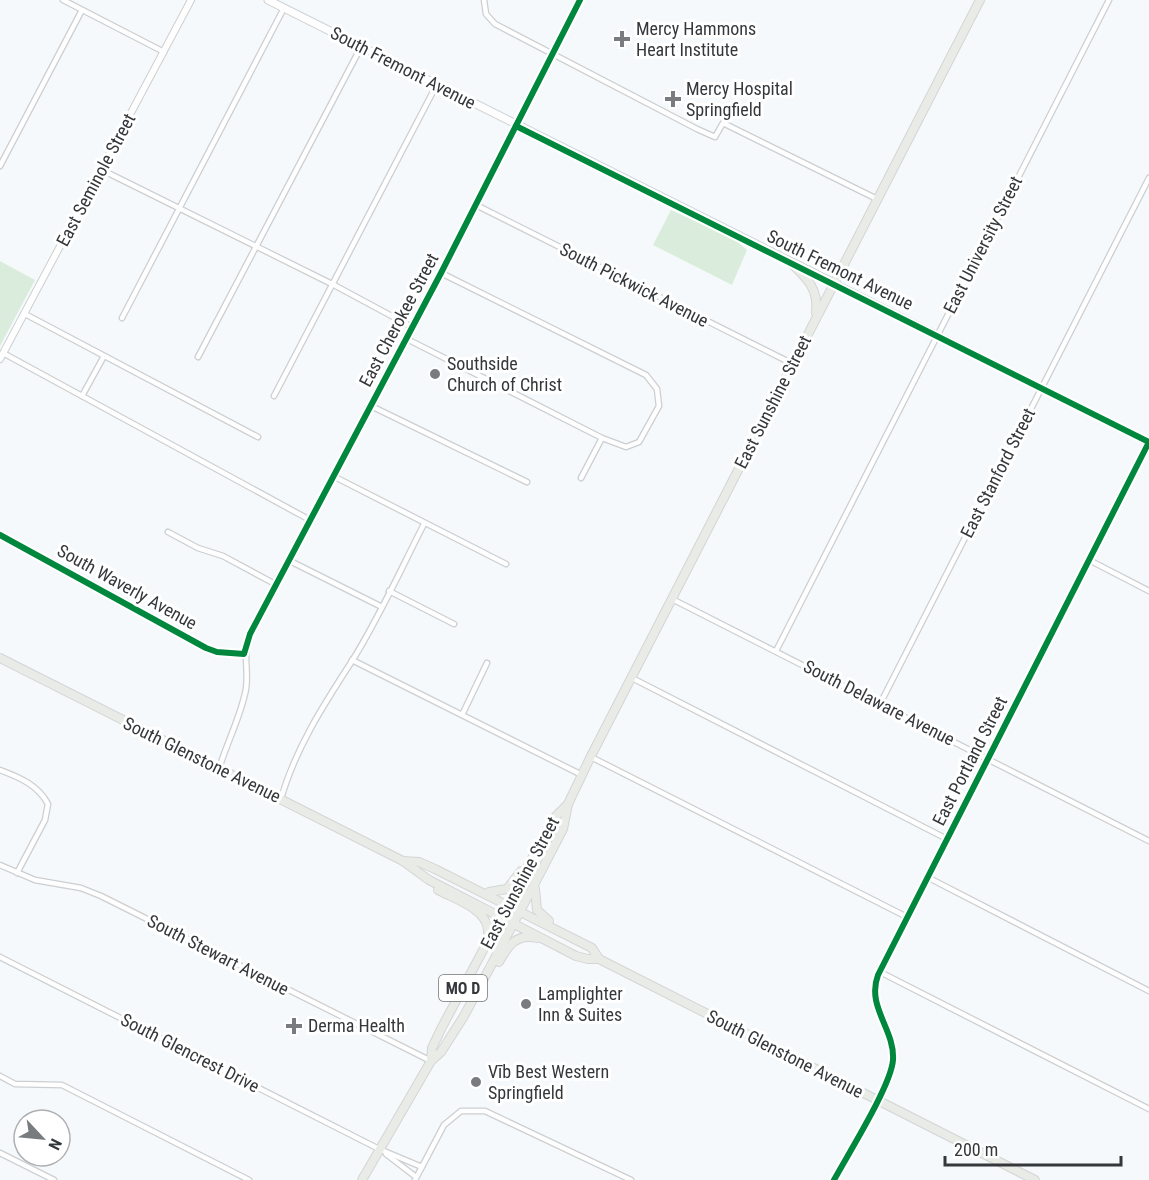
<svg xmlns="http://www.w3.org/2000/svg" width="1149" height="1180" font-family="'Roboto Condensed',sans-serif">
<rect width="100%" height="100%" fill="#f6f9fb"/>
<g fill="#daeddc">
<polygon points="671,210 734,239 747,250 732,285 653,245"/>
<polygon points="0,261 35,280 0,346"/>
</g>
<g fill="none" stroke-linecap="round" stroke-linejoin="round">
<g stroke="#cccfd1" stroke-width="7">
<g id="minor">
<polyline points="63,0 164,52"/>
<polyline points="484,0 486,14 495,24 697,129 715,137 723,123 877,199"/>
<polyline points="0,166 82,10"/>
<polyline points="102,170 334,285 412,327"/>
<polyline points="476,205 793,364"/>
<polyline points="25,314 258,437"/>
<polyline points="122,318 284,8"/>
<polyline points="405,338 602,438 626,447 639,442 659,406 657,389 646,375 441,273"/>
<polyline points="3,353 310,520"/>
<polyline points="198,357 361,47"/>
<polyline points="82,396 104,356"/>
<polyline points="274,396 436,86"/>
<polyline points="371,406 527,482"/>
<polyline points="333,476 506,564"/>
<polyline points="581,478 602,438"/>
<polyline points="168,532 198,548 223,556 275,584"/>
<polyline points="0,535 206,648 217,652 244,654"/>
<polyline points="288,560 380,606"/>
<polyline points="1089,560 1149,591"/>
<polyline points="389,591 454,624"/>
<polyline points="672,599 1149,841"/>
<polyline points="776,651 1109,0"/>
<polyline points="352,660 582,775"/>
<polyline points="632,678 947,839"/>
<polyline points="880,704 1149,178"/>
<polyline points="462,715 487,663"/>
<polyline points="591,757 907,917"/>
<path d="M219 769C227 742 241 716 246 689 249 669 242 653 250 634L441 273 580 0"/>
<path d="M0 770C19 777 38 785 48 804L45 820 17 873"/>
<path d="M281 799C295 749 324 704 352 661 379 618 401 569 424 524"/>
<polyline points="0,865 35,880 81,888 101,896 431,1061"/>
<polyline points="927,877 1149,991"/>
<polyline points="0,957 379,1149 422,1167"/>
<polyline points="880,972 1149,1109"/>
<polyline points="0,1076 15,1084 62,1085 249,1180"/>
<polyline points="0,1153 54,1180"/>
<polyline points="386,1154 416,1177"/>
<polyline points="415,1180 444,1125 461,1111 485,1111 631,1180"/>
<path d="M834 1180C848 1154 891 1086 893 1060 895 1029 866 1007 878 975L1149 442"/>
</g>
</g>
<g stroke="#cccfd1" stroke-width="8">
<g id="tertiary">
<polyline points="834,283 1149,442"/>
<polyline points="0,359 191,0"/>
</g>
</g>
<g stroke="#cccfd1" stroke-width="9">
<polyline id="secondary" points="268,0 834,283"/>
</g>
<g stroke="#d3d5d6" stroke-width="10">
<g id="primary">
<path d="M790 262C807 278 819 289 816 313"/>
<polyline points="0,658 403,861 429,880 576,956 588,959 599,959 1035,1180"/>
<polyline points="403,861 419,862 435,869 592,948 599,959"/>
<polyline points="535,889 537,910 549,921"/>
<path d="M438 890C459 901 495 911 487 940"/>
<polyline points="489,892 507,889 521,871"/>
<path d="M499 962C508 945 517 933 537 938"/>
<polyline points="431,1061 432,1048 441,1029 553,819 568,804"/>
<polyline points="362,1180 431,1061 441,1052 464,1016 535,883 563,829 568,804 591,756 980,0"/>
</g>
</g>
<use href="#minor" stroke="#fefefe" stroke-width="4.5"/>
<use href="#tertiary" stroke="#fefefe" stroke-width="6"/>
<use href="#secondary" stroke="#fefefe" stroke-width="7"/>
<use href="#primary" stroke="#e8ebe6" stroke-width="8"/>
<g stroke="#fff" stroke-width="10">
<g id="cycleway">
<path d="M516 126 1149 442 878 975C866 1007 895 1029 893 1060 891 1086 848 1154 834 1180"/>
<polyline points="0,535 206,648 217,652 244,654 250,634 441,273 580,0"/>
</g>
</g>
<use href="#cycleway" stroke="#00873e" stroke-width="6"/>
</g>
<g fill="#797c7e" stroke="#fff" stroke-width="2">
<path d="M619 30h6v6h6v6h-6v6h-6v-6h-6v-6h6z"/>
<path d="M670 90h6v6h6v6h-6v6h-6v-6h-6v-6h6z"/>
<circle cx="435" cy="374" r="6"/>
<circle cx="526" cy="1004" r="6"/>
<path d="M291 1017h6v6h6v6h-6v6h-6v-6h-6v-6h6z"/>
<circle cx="476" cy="1082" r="6"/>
</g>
<g text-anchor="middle" stroke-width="6" stroke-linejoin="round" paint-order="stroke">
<rect fill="#fff" stroke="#727476" stroke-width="1.5" x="439" y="975" width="48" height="26" rx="4.5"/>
<g font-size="16" font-weight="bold" fill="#35383b">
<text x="463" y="994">MO D</text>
</g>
<g font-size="18" fill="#35383b" stroke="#fff" text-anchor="start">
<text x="636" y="35">Mercy Hammons<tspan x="636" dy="21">Heart Institute</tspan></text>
<text x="686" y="95">Mercy Hospital<tspan x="686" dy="21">Springfield</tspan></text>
<text x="447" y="370">Southside<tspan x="447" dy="21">Church of Christ</tspan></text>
<text x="538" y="1000">Lamplighter<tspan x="538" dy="21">Inn &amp; Suites</tspan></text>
<text x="308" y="1032">Derma Health</text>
<text x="488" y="1078">Vīb Best Western<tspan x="488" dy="21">Springfield</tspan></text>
</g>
<g font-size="18" fill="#35383b" stroke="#fff">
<text transform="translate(403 68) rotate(27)" y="6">South Fremont Avenue</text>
<text transform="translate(96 180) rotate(-62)" y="6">East Seminole Street</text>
<text transform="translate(983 245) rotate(-63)" y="6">East University Street</text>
<text transform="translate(840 270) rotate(26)" y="6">South Fremont Avenue</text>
<text transform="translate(634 285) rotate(27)" y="6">South Pickwick Avenue</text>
<text transform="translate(399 320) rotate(-62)" y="6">East Cherokee Street</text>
<text transform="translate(773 402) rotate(-63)" y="6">East Sunshine Street</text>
<text transform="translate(998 473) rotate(-63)" y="6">East Stanford Street</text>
<text transform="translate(127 587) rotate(29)" y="6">South Waverly Avenue</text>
<text transform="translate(879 703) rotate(27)" y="6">South Delaware Avenue</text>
<text transform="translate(202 760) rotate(26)" y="6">South Glenstone Avenue</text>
<text transform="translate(970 761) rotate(-63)" y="6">East Portland Street</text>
<text transform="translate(520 883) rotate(-62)" y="6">East Sunshine Street</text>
<text transform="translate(218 955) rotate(27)" y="6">South Stewart Avenue</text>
<text transform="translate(190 1053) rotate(27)" y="6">South Glencrest Drive</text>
<text transform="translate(785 1054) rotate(27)" y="6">South Glenstone Avenue</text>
</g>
</g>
<g transform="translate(42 1138) rotate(116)"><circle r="28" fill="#ffffff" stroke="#aeafb1" stroke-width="1.5"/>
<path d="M0-4.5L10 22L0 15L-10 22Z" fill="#797c7e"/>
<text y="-9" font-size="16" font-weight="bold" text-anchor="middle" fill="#35383b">N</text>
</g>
<path d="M945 1156v9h176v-9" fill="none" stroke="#35383b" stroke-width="3"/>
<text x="954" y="1156" font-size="18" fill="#35383b" stroke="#ffffff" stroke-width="4.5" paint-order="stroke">200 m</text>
</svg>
